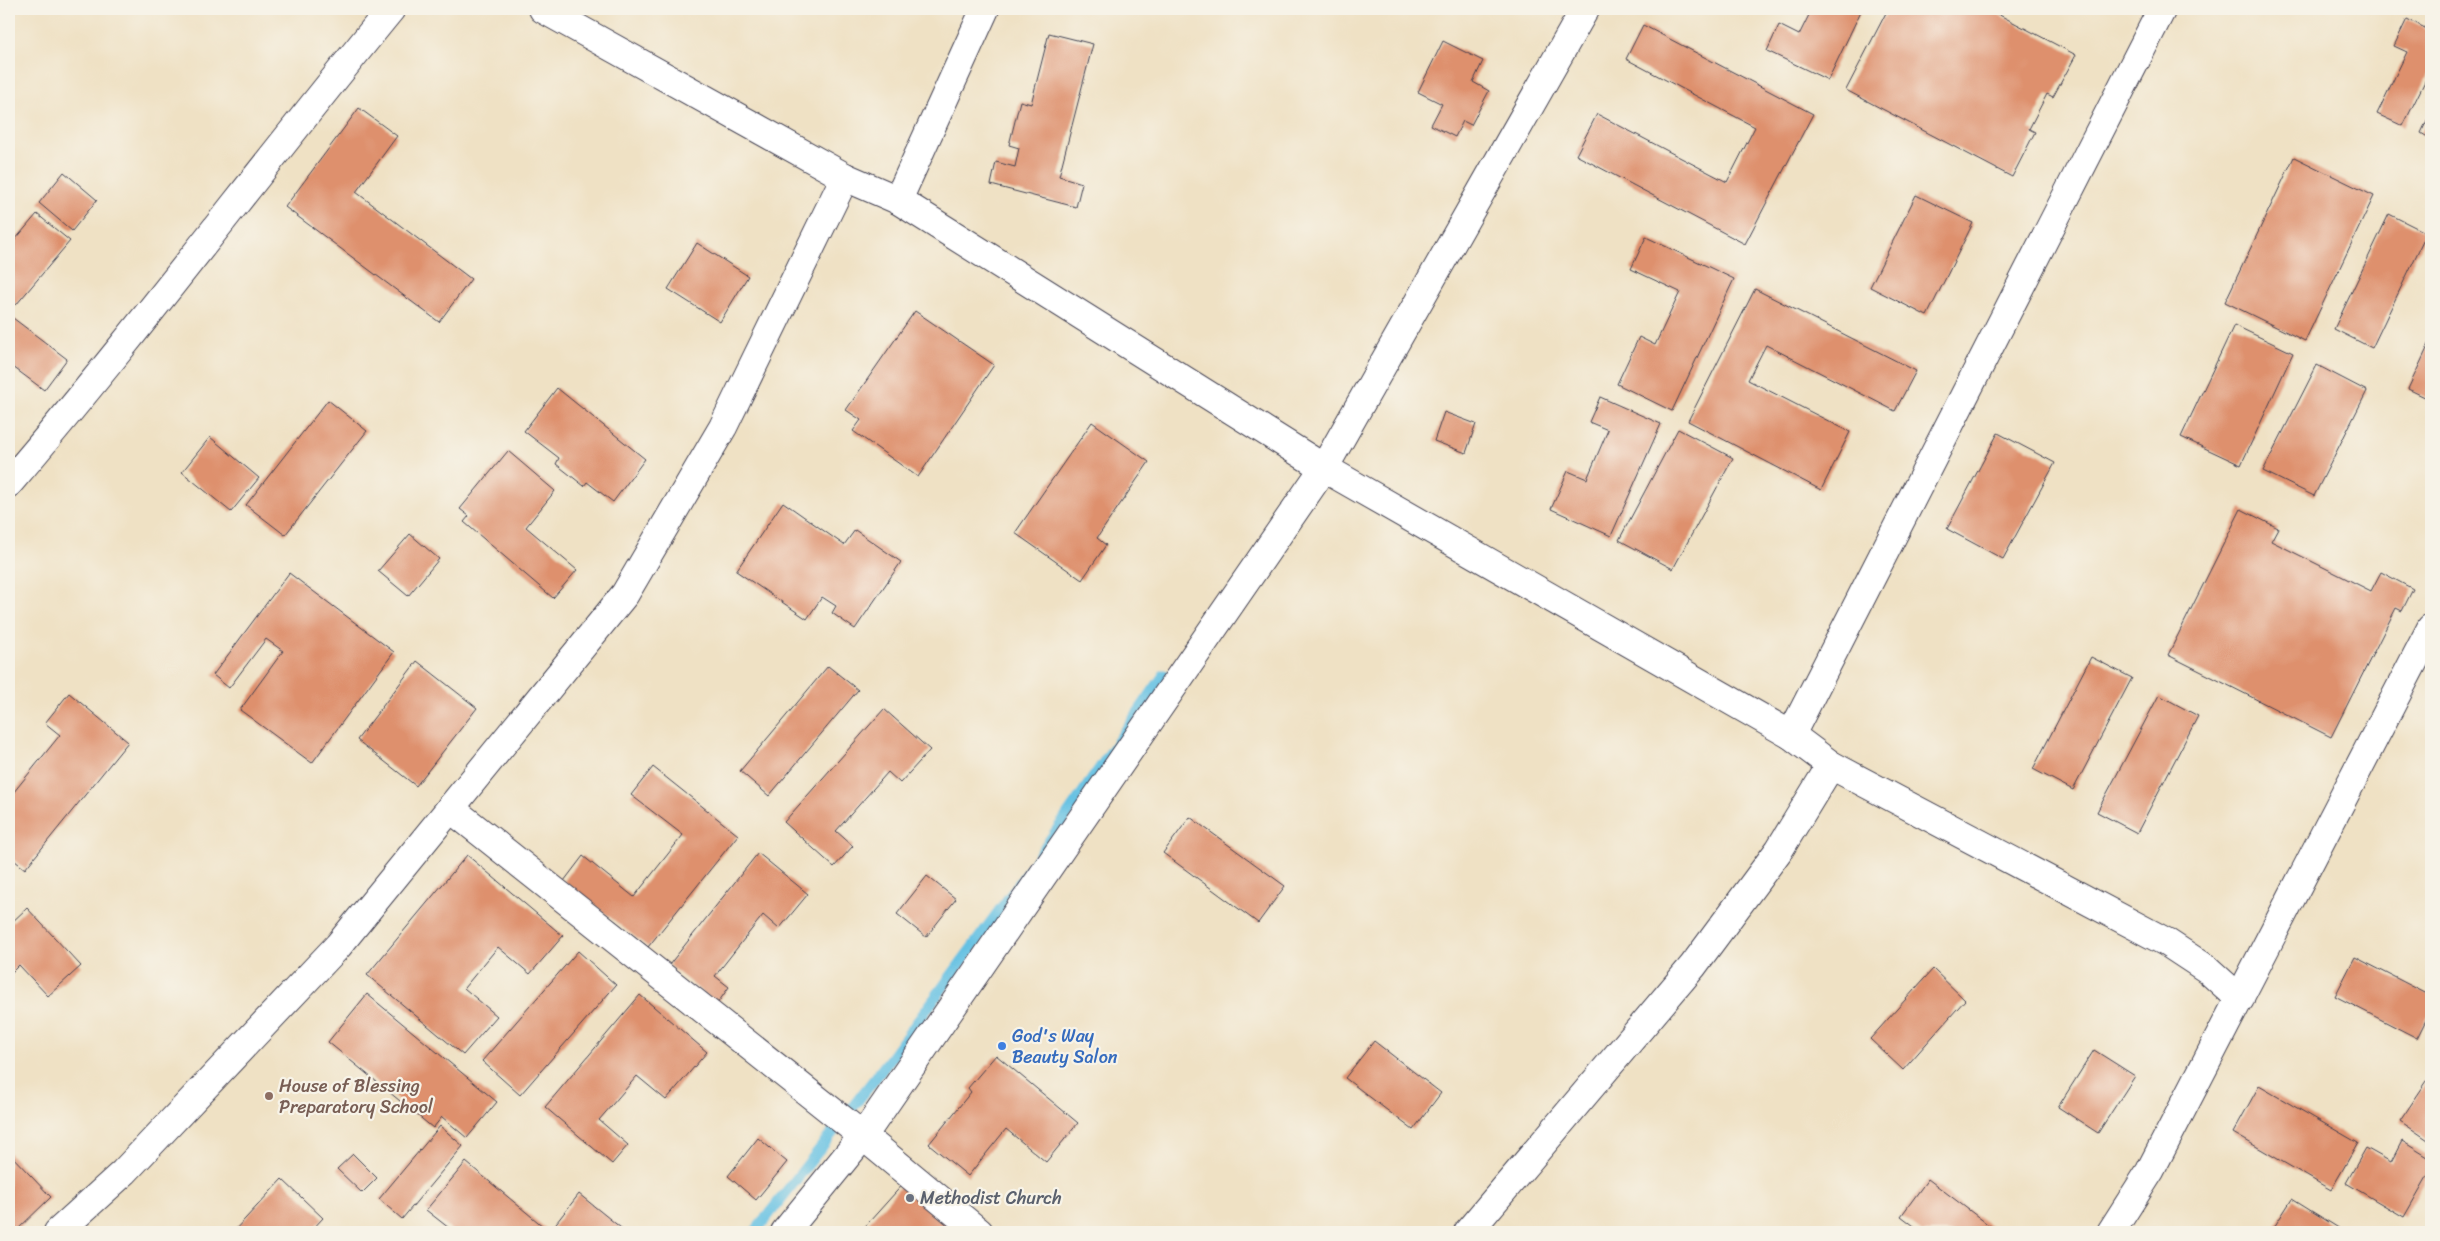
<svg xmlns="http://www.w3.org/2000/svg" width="2440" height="1241" font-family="Sriracha,sans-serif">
<rect width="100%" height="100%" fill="#f7f3e8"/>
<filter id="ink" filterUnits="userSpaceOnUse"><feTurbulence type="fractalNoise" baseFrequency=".02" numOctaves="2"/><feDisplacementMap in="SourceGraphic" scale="10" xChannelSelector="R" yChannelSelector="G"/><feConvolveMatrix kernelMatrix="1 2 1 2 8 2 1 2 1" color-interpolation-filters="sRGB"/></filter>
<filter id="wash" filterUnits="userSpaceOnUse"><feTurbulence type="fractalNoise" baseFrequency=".0096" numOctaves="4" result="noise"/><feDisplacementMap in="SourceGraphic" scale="20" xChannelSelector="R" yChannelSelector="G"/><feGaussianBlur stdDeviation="1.12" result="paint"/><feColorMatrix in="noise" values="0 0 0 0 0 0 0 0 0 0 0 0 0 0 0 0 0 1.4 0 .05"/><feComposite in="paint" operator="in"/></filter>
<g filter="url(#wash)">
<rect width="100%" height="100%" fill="#efe1c4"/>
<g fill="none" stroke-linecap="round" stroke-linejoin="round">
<polyline stroke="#65c1e3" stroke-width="11" points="755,1232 887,1063 1030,869 1164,675"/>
</g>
<g id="blocks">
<g fill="#de906d">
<polygon points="1812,9 1862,9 1828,80 1767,51 1779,25 1799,35"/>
<polygon points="1888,9 1988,9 2076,55 2053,97 2047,94 2029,129 2035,132 2012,177 1846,90"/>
<polygon points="2407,19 2431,31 2431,69 2403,126 2377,114 2407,52 2394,46"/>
<polygon points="1643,25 1813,114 1745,244 1576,155 1597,114 1727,182 1755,127 1626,59"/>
<polygon points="1049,33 1093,44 1059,176 1082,183 1076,207 991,185 996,162 1015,167 1019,148 1009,145 1020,101 1031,104"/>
<polygon points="1443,41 1483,61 1473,82 1489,91 1471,125 1463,121 1455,137 1431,125 1442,104 1418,92"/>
<polygon points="359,108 397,136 356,192 471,279 439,322 285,207"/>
<polygon points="2431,112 2431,139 2421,133"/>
<polygon points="2294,157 2374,196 2305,341 2225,302"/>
<polygon points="64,172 97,200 72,231 39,203"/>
<polygon points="1916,195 1973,223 1927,316 1870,287"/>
<polygon points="37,214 70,241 16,305 9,299 9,247"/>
<polygon points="2389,214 2427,233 2372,348 2334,329"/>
<polygon points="1646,237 1734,279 1672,411 1617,384 1639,337 1655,345 1680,292 1631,269"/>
<polygon points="697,243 748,276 720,322 668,289"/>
<polygon points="1755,289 1916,371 1895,411 1766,345 1748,380 1850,432 1821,490 1688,421"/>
<polygon points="915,311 994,365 918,477 853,431 861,420 846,410"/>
<polygon points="9,315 67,359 44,390 9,364"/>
<polygon points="2234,325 2293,353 2241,465 2181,437"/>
<polygon points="2431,340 2431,400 2408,389"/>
<polygon points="2317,365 2367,391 2314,496 2263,471"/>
<polygon points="557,388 645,459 613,502 587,482 584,486 556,464 559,458 524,431"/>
<polygon points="1600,397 1661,424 1611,536 1551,509 1568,471 1587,479 1608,430 1589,422"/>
<polygon points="328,400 367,431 285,535 246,505"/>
<polygon points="1444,412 1476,424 1466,453 1434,441"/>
<polygon points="1092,422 1149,462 1097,538 1106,545 1082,580 1015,533"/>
<polygon points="1678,429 1733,458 1673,569 1619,540"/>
<polygon points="1998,433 2055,463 2003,559 1947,529"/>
<polygon points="210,437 259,478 231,512 182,472"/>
<polygon points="508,451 555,491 526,527 577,570 553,598 464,522 469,516 460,509"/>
<polygon points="783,502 844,545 855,530 901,562 855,629 832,613 836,606 822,597 807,619 736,571"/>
<polygon points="2241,509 2278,528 2271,541 2371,591 2381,572 2413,589 2402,611 2396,608 2331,737 2168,655"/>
<polygon points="410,534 439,559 408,596 378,571"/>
<polygon points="289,573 394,652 312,763 240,710 283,651 266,639 229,688 213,675"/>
<polygon points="2091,657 2132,678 2073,790 2033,769"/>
<polygon points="417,661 477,708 416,786 357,740"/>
<polygon points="828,666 858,690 769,796 740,771"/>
<polygon points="69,693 128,742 25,869 9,856 9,798 60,735 45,723"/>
<polygon points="2159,695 2198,716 2137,833 2097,812"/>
<polygon points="884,709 930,750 900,783 888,772 836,831 853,846 834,867 784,822"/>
<polygon points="653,767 738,835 648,947 564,881 583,856 634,897 683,835 631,795"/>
<polygon points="1190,817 1285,886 1258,923 1163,853"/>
<polygon points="758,853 808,894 779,929 763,915 715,976 729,987 717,1004 669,965"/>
<polygon points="467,855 563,936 530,974 498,947 464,988 497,1016 463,1055 367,975"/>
<polygon points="927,876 956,899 926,937 897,914"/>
<polygon points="27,908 81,966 48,996 19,965 9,975 9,925"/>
<polygon points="578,951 616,985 520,1095 482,1061"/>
<polygon points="2355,957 2431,996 2431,1010 2417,1038 2335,996"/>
<polygon points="1933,969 1965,1000 1903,1070 1870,1039"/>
<polygon points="367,994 497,1102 467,1138 442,1117 433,1128 328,1042"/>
<polygon points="640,995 707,1052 666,1100 637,1076 599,1120 628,1145 612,1164 545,1107"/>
<polygon points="1374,1041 1441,1093 1413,1130 1345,1078"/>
<polygon points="2094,1050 2135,1076 2098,1133 2058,1107"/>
<polygon points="996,1055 1078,1123 1046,1162 1006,1129 968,1176 929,1144 971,1092 968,1088"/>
<polygon points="2431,1075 2431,1142 2400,1121"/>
<polygon points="2259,1086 2358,1143 2331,1190 2233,1133"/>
<polygon points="440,1126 463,1146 402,1219 379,1199"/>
<polygon points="758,1138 787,1162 756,1200 728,1176"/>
<polygon points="2402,1141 2431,1159 2431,1170 2404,1217 2346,1183 2366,1148 2391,1162"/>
<polygon points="9,1153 51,1197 15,1232 9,1232"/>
<polygon points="353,1154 377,1178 362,1193 337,1169"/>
<polygon points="466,1162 550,1232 454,1232 426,1210"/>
<polygon points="282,1179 323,1218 310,1232 233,1232"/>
<polygon points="1928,1179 1998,1232 1922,1232 1901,1216"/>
<polygon points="905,1182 968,1232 860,1232"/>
<polygon points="579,1194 626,1232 560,1232 553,1227"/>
<polygon points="2292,1199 2345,1232 2271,1232"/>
</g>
</g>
</g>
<g filter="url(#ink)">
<use href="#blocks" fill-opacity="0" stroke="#413f50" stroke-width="1"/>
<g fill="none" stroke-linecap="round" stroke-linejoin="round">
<g stroke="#413f50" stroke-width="30">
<g id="minor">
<polyline points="543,9 845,177 898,200 1324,468 1791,735 1831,765 2166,942 2207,969 2240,999"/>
<polyline points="898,200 985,9"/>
<path d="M9 483C141 329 262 166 391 9"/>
<polyline points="1791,735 2162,9"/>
<polyline points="450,808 863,1136 979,1232"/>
<polyline points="58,1232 124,1172 338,946 625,594 723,427 845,177"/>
<polyline points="785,1232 863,1136 1324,468 1585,9"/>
<polyline points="1468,1232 1693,966 1779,850 1831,765"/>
<polyline points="2111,1232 2150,1171 2431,628"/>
</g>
</g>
<use href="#minor" stroke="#fff" stroke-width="28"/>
</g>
</g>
<circle fill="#3f7fe0" stroke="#f7f3e8" stroke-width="2" cx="1002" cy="1046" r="5"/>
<circle fill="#8d6e63" stroke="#f7f3e8" stroke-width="2" cx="269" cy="1096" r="5"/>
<circle fill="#6b7280" stroke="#f7f3e8" stroke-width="2" cx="910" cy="1198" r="5"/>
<g text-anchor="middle" stroke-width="4.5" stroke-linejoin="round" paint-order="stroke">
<g font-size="18" fill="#366cbe" stroke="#f7f3e8" text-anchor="start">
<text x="1012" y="1042">God's Way<tspan x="1012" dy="21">Beauty Salon</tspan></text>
</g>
<g font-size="18" fill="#785e54" stroke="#f7f3e8" text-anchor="start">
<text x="279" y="1092">House of Blessing<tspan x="279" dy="21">Preparatory School</tspan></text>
</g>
<g font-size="18" fill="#5b616d" stroke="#f7f3e8" text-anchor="start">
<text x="920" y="1204">Methodist Church</text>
</g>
</g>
<rect width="2440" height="1241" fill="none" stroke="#f7f3e8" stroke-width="30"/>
</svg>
